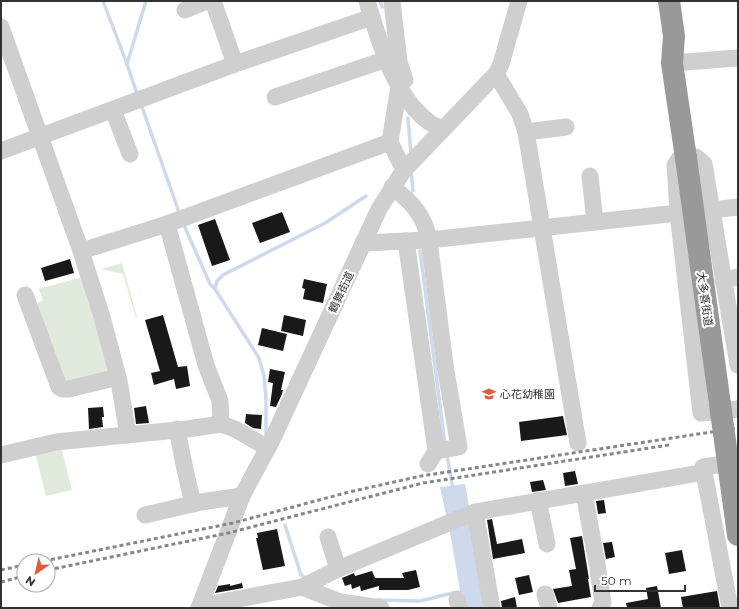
<svg xmlns="http://www.w3.org/2000/svg" width="739" height="609" font-family="Montserrat,'Noto Sans JP',sans-serif">
<rect width="100%" height="100%" fill="#fff"/>
<g fill="#e2eade">
<polygon points="122,263 137,317 136,318 123,274 101,269"/>
<polygon points="86,276 113,375 64,387 37,303 43,300 39,289"/>
<polygon points="61,446 72,490 46,496 35,452"/>
</g>
<polygon fill="#cfd9ec" points="465,484 488,608 463,608 451,538 440,487"/>
<g fill="none" stroke-linecap="round" stroke-linejoin="round">
<g stroke="#cfd9ec" stroke-width="3.5">
<polyline points="103,1 127,64"/>
<polyline points="380,1 382,7"/>
<polyline points="137,94 127,64 146,1"/>
<polyline points="142,107 180,215"/>
<polyline points="408,118 411,155"/>
<polyline points="411,169 413,191"/>
<polyline points="183,223 210,284 215,289"/>
<polyline points="420,251 445,444"/>
<polyline points="266,435 266,399 264,376 259,358 215,289 217,281 223,275 325,223 366,196"/>
<polyline points="447,455 453,490"/>
<polyline points="285,525 301,575 306,578"/>
<polyline points="378,600 420,601 453,593"/>
</g>
</g>
<g fill="#191919">
<polygon points="282,212 290,232 260,243 252,223"/>
<polygon points="215,219 230,260 212,266 198,225"/>
<polygon points="70,259 74,273 45,281 41,268"/>
<polygon points="304,279 327,284 323,303 303,299 305,289 302,288"/>
<polygon points="163,315 178,367 187,366 190,386 176,389 174,379 154,385 151,373 160,371 145,320"/>
<polygon points="284,315 306,320 303,336 281,331"/>
<polygon points="262,328 287,334 283,351 258,345"/>
<polygon points="270,369 285,372 281,390 283,390 282,394 276,407 270,406 273,383 268,382"/>
<polygon points="146,406 149,423 136,424 134,408"/>
<polygon points="103,407 104,417 102,417 103,427 89,429 88,408"/>
<polygon points="246,414 262,415 261,429 253,428 245,423"/>
<polygon points="563,416 567,435 521,441 519,422"/>
<polygon points="575,471 578,484 565,486 563,473"/>
<polygon points="543,480 546,490 532,492 530,482"/>
<polygon points="604,500 606,513 598,514 596,501"/>
<polygon points="492,519 497,544 522,539 525,553 493,559 487,520"/>
<polygon points="277,529 285,566 263,570 256,538 258,538 257,533"/>
<polygon points="582,536 589,579 588,579 591,597 558,603 553,589 572,586 569,570 576,569 570,538"/>
<polygon points="612,542 615,557 606,559 603,543"/>
<polygon points="682,550 686,571 669,574 665,553"/>
<polygon points="416,570 420,587 408,590 379,590 379,586 361,591 360,586 352,589 351,584 345,586 342,578 354,573 355,576 372,571 375,578 404,578 402,573"/>
<polygon points="529,575 533,592 519,595 515,578"/>
<polygon points="242,583 243,588 215,593 218,586 230,584 230,586"/>
<polygon points="657,586 661,608 627,608 626,603 648,599 646,588"/>
<polygon points="717,591 720,608 683,608 681,597"/>
<polygon points="515,597 517,608 502,608 501,601"/>
</g>
<g fill="none" stroke-linecap="round" stroke-linejoin="round">
<g stroke="#cfcfcf" stroke-width="17">
<polyline points="213,1 235,64"/>
<path d="M367 1C379 40 394 97 429 122 433 125 438 127 443 129"/>
<polyline points="392,1 399,62 405,80"/>
<polyline points="185,10 207,1"/>
<polyline points="1,27 81,251 102,317 119,381 128,435"/>
<polyline points="672,63 738,58"/>
<polyline points="496,74 520,114 526,132 578,443"/>
<polyline points="399,86 390,142 404,170"/>
<polyline points="275,97 387,59"/>
<polyline points="113,110 130,154"/>
<polyline points="526,132 566,127"/>
<polyline points="1,151 235,64 372,17"/>
<polyline points="590,176 595,222"/>
<path d="M392 187C411 201 425 216 429 240L445 365 459 447 436 451"/>
<polyline points="711,210 738,207"/>
<polyline points="167,224 206,365 220,401 221,424"/>
<polyline points="406,241 436,451 428,464"/>
<polyline points="363,243 429,240 678,213"/>
<polyline points="81,251 167,224 390,142"/>
<polyline points="723,280 738,277"/>
<polyline points="25,295 59,387 62,389 69,389 118,377"/>
<polyline points="738,365 704,164 696,157 679,159 675,165 678,213 701,413 738,409"/>
<polyline points="177,429 184,465 193,504"/>
<polyline points="1,455 56,442 187,429 221,424 235,429 268,448"/>
<polyline points="584,493 597,564 603,603 600,608"/>
<polyline points="538,500 547,544"/>
<polyline points="475,512 492,608"/>
<polyline points="145,515 201,502 242,496"/>
<polyline points="328,537 338,569"/>
<polyline points="302,587 340,602 381,608"/>
<polyline points="545,594 549,608"/>
<polyline points="457,599 459,608"/>
<polyline points="199,608 242,496 273,438 379,209 404,170 496,74 501,64 519,1"/>
<polyline points="199,608 206,605 302,587 338,569 475,512 705,472"/>
<polyline points="730,608 703,467 738,462"/>
</g>
<polyline stroke="#999" stroke-width="22" points="669,1 674,36 672,63 686,158"/>
<g stroke="#878787" stroke-width="3" stroke-dasharray="4 3" stroke-linecap="butt">
<polyline points="44,561 233,523 349,492 421,476 738,428"/>
<polyline points="1,570 24,565"/>
<polyline points="48,570 228,533 423,483 669,445"/>
<polyline points="1,582 24,576"/>
</g>
<polyline stroke="#999" stroke-width="22" points="686,158 738,535"/>
</g>
<defs>
<g id="school-bare" transform="scale(1.08)"><path d="M0-5L7-2L0 1L-7-2ZM-4 1L0 2.5L4 1V4Q0 6-4 4Z" fill="#dd5b3f" stroke="#fff" stroke-width="2.5" paint-order="stroke"/></g>
</defs>
<g fill-rule="evenodd">
<use href="#school-bare" x="489" y="394"/>
</g>
<g text-anchor="middle" stroke-width="4" stroke-linejoin="round" paint-order="stroke">
<g font-size="11" fill="#323232" stroke="#fff">
<text transform="translate(341 292) rotate(-65)" y="4">鶴舞街道</text>
<text transform="translate(705 299) rotate(82)" y="4">大多喜街道</text>
</g>
<g font-size="11" fill="#323232" stroke="#fff" text-anchor="start">
<text x="500" y="398">心花幼稚園</text>
</g>
</g>
<rect width="739" height="609" fill="none" stroke="#323232" stroke-width="4"/>
<g transform="translate(36 573) rotate(214)"><circle r="19" fill="#ffffff" stroke="#adadad"/>
<path d="M0-3L7 15L0 10L-7 15Z" fill="#dd5b3f"/>
<text y="-6" font-size="11" font-weight="bold" text-anchor="middle" fill="#323232">N</text>
</g>
<path d="M595 585v6h90v-6" fill="none" stroke="#323232" stroke-width="2"/>
<text x="601" y="585" font-size="12" fill="#323232" stroke="#ffffff" stroke-width="3" paint-order="stroke">50 m</text>
</svg>
